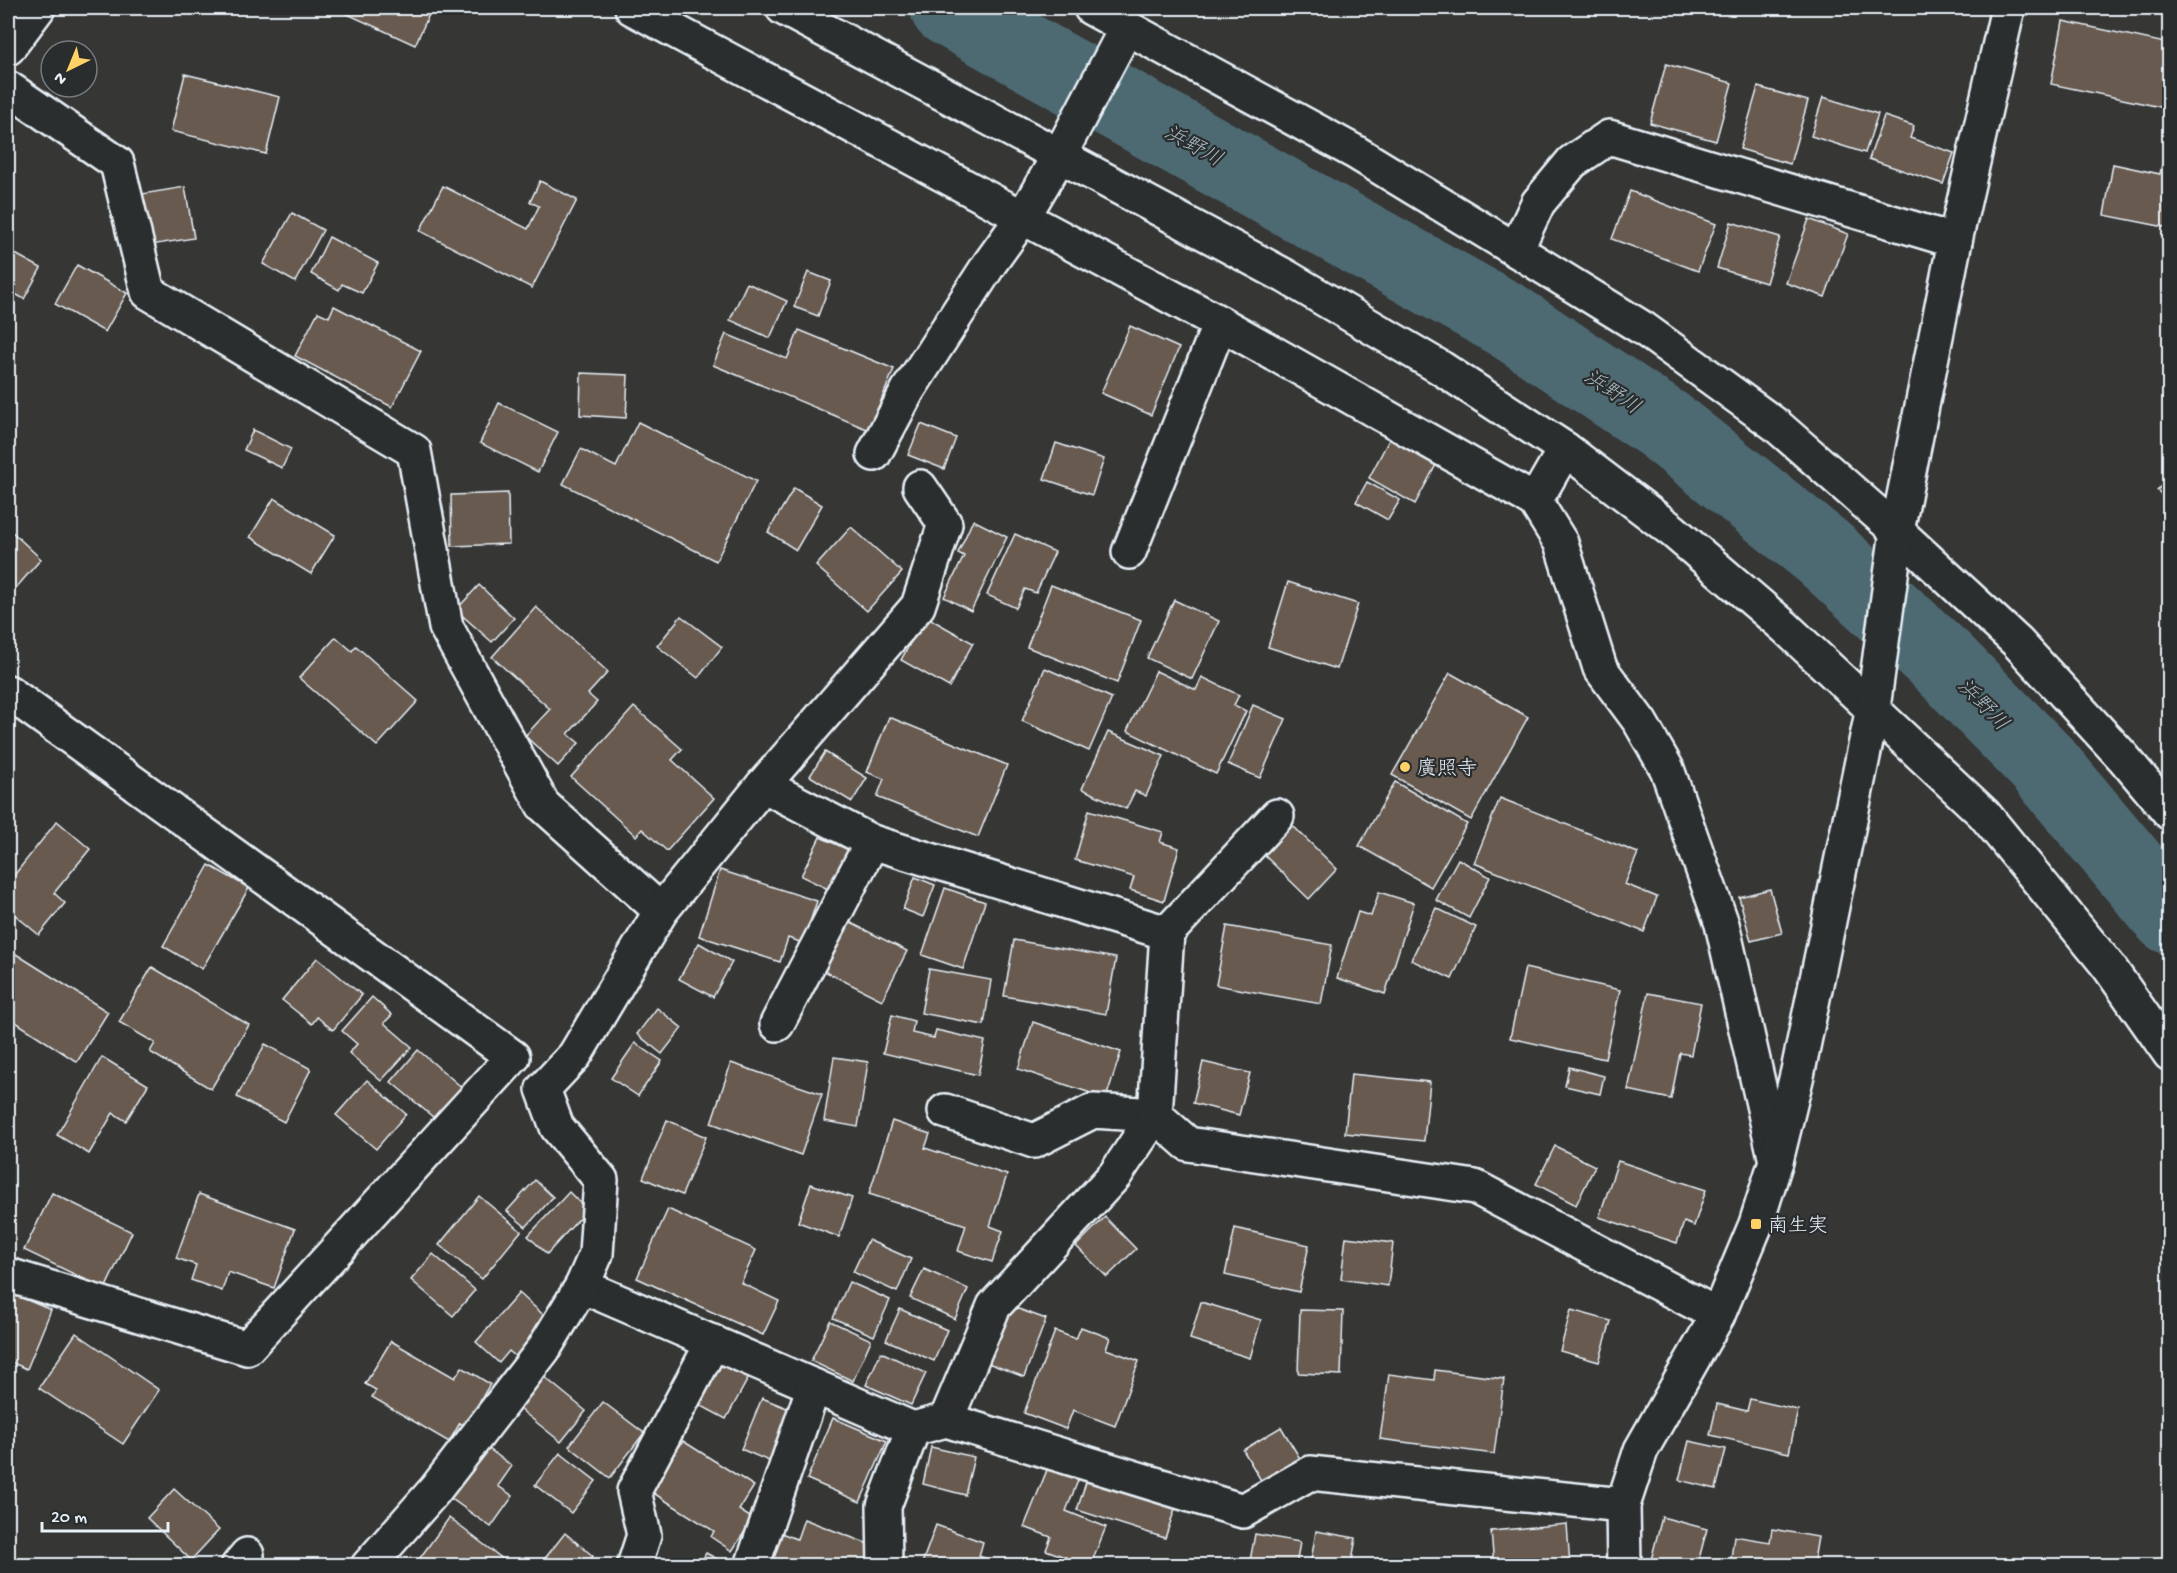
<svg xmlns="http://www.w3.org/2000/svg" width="2177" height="1573" font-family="'Gochi Hand','Klee One',sans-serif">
<rect width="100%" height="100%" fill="#363635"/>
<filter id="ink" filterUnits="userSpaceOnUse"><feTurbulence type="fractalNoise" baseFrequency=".0167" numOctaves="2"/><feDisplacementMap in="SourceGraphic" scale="12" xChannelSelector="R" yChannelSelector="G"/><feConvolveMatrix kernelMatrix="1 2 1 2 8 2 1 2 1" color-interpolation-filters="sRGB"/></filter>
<g filter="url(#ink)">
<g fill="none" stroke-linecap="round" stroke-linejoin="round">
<polyline stroke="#4e6a73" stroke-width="76" points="948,8 1507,320 1664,425 1823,552 1945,664 2043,764 2170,916"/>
</g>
<g fill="#685a4f" stroke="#e8f1f8" stroke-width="1.5">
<polygon points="348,8 432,8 415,45 345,13"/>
<polygon points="2063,21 2170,44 2170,109 2051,84"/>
<polygon points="1666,64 1732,83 1716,141 1650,123"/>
<polygon points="185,74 280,97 266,154 171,131"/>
<polygon points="1758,87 1808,101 1790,164 1740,149"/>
<polygon points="1823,97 1878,114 1865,153 1811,136"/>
<polygon points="1884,116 1914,126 1910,138 1954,153 1943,184 1869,159"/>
<polygon points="2163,159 2170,160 2170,228 2104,215 2113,164 2160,174"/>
<polygon points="540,181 577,200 532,288 420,231 443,186 528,229 539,206 530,202"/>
<polygon points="185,187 194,238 151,245 142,194"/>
<polygon points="1630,191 1716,224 1698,271 1612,239"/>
<polygon points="292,213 323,230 295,282 263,264"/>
<polygon points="1809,219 1848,234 1825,297 1786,283"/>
<polygon points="1731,222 1780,237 1766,283 1717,268"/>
<polygon points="329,237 378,263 362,293 342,284 339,290 311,274"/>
<polygon points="8,250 41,268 24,299 8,290"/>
<polygon points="77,265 127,293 105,332 55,304"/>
<polygon points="808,272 831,281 818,316 794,307"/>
<polygon points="747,283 787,301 770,338 730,320"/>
<polygon points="334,306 421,351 392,407 295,356 318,312 329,317"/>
<polygon points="1130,326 1179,348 1151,415 1101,393"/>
<polygon points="799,330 894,369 869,430 713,365 726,334 787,359"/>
<polygon points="581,373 628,375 626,418 580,415"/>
<polygon points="499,403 558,432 538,472 480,443"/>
<polygon points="638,422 756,481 716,561 563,484 581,449 616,467"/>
<polygon points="921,424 956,438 944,469 908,455"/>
<polygon points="253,430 291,449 282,468 244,450"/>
<polygon points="1391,436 1438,461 1415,504 1369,478"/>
<polygon points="1056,443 1104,459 1092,495 1044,479"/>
<polygon points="2170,478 2170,503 2157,490"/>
<polygon points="1367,482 1400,500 1388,520 1356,502"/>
<polygon points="794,488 822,505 796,550 768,532"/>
<polygon points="508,493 509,544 452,546 451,495"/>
<polygon points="274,498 335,535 311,574 250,537"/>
<polygon points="973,520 1007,537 971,611 944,597 964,556 958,553"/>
<polygon points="851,527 902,572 867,611 816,566"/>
<polygon points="8,528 41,559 8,597"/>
<polygon points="1015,534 1055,552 1036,593 1025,589 1016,608 987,595"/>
<polygon points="1288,582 1358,604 1337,669 1268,647"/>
<polygon points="479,585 514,618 492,642 456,610"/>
<polygon points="1051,585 1141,620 1117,683 1027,647"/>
<polygon points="1174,600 1219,621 1192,679 1147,658"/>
<polygon points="536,607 608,672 588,694 597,702 568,734 579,743 558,766 525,736 550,709 492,657"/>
<polygon points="681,616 722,647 698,678 657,646"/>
<polygon points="925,616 973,643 949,687 901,660"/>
<polygon points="336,637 352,651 356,646 418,701 377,746 299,678"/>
<polygon points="1045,668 1112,698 1089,751 1022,721"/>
<polygon points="1156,671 1196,690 1202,677 1239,695 1234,705 1246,711 1216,774 1127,731"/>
<polygon points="1450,673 1528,717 1471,820 1392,775"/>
<polygon points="1253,705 1286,719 1260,778 1228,764"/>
<polygon points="634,707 682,749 672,760 714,798 667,851 642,829 636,836 571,777"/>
<polygon points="889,717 1007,765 978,837 877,797 884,779 867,772"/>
<polygon points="1108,732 1164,756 1146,796 1135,791 1126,809 1082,789"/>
<polygon points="825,752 867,778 852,802 810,776"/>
<polygon points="1395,782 1467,824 1431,887 1359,846"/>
<polygon points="1500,798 1638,853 1625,884 1657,897 1644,932 1474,863"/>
<polygon points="1089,810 1163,832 1160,842 1179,848 1164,901 1130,890 1134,877 1075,860"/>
<polygon points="57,821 90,849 54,893 65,903 39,935 8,909 8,883"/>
<polygon points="1291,824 1337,869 1309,899 1263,854"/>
<polygon points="820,837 849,850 830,890 801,876"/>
<polygon points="1458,859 1490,877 1469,918 1436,900"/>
<polygon points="209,865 249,888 202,969 163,946"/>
<polygon points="720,870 817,901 803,943 788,938 780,962 699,936"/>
<polygon points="915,877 935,885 923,917 903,909"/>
<polygon points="945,888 985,902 963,969 922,955"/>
<polygon points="1770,889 1782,933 1751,941 1739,897"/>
<polygon points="1379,892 1414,903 1385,994 1337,978 1358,912 1371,916"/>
<polygon points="1436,908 1476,927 1452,979 1411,960"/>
<polygon points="847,921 907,951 882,1000 822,970"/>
<polygon points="1227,926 1332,945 1321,1004 1216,985"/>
<polygon points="1014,940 1116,958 1106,1014 1004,996"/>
<polygon points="699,943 732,962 713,997 679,979"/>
<polygon points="8,949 108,1012 77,1062 8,1017"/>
<polygon points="317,958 362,995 333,1030 317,1017 312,1024 282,1000"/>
<polygon points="152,967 249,1025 211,1089 150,1052 155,1043 119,1022"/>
<polygon points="1525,968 1620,990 1605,1059 1510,1038"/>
<polygon points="929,969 991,980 984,1025 921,1013"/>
<polygon points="1648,993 1701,1003 1691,1055 1680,1053 1671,1099 1628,1090"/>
<polygon points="372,997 392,1015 384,1023 412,1047 381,1081 349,1053 357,1044 342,1031"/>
<polygon points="657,1008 682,1028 662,1054 637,1034"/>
<polygon points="892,1015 914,1021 912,1033 934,1038 936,1030 985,1041 978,1075 883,1053"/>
<polygon points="1033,1022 1121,1052 1106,1098 1018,1069"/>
<polygon points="635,1043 662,1061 638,1096 611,1078"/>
<polygon points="265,1044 311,1069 284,1122 237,1097"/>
<polygon points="418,1050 465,1090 439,1122 391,1082"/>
<polygon points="102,1057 148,1085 126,1121 113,1113 89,1154 57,1135"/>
<polygon points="834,1057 868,1062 858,1127 824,1121"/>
<polygon points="1203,1062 1250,1073 1239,1115 1193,1103"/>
<polygon points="731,1063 822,1094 801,1155 711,1123"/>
<polygon points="1569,1067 1604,1076 1600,1094 1565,1086"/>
<polygon points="1351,1074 1430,1082 1424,1141 1345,1133"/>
<polygon points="367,1080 406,1114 376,1149 336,1115"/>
<polygon points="667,1120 706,1137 682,1195 643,1178"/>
<polygon points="892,1121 930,1134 925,1148 1007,1175 990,1226 1003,1231 992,1262 958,1251 966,1225 869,1194"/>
<polygon points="1555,1146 1595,1166 1576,1205 1536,1184"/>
<polygon points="1618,1161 1706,1190 1694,1226 1684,1222 1677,1243 1599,1217"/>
<polygon points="535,1180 553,1197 526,1227 507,1211"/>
<polygon points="811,1184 852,1198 839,1237 798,1222"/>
<polygon points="569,1192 587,1210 547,1254 528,1236"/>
<polygon points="52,1193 132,1232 105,1289 24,1250"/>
<polygon points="199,1194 295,1229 274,1288 228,1272 222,1291 191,1280 196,1265 176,1258"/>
<polygon points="479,1196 521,1231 482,1279 439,1245"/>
<polygon points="668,1209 756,1250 741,1283 779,1301 763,1335 637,1278"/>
<polygon points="1105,1217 1136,1249 1107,1277 1076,1246"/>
<polygon points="1235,1228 1309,1245 1299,1292 1225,1275"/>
<polygon points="1346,1237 1393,1243 1388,1286 1341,1279"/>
<polygon points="868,1240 911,1259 897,1292 853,1272"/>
<polygon points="433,1254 475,1290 453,1316 411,1280"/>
<polygon points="924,1269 968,1289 955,1319 910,1298"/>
<polygon points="849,1282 890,1300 874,1336 833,1318"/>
<polygon points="8,1292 51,1310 27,1369 8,1361"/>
<polygon points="519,1293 548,1319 516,1357 509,1351 499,1363 476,1342"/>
<polygon points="1201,1302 1261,1320 1250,1358 1190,1339"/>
<polygon points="1010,1306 1046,1319 1024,1377 988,1363"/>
<polygon points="900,1309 947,1330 934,1361 886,1340"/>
<polygon points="1300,1310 1343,1311 1341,1375 1298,1373"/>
<polygon points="1571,1310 1611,1321 1599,1362 1560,1351"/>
<polygon points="830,1321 871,1340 853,1381 811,1361"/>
<polygon points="1081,1327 1110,1338 1106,1349 1139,1361 1115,1426 1073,1410 1066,1429 1024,1413 1055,1331 1076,1339"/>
<polygon points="76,1333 159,1390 123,1444 39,1388"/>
<polygon points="391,1341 455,1378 462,1367 490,1384 465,1427 460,1423 449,1442 372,1397 376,1390 365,1384"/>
<polygon points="881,1352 926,1373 911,1405 866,1385"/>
<polygon points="718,1359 750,1375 726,1419 696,1403"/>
<polygon points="1435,1370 1504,1379 1494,1454 1380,1439 1389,1374 1434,1380"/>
<polygon points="542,1375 586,1411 561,1442 516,1406"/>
<polygon points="762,1398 799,1413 778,1465 741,1449"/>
<polygon points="1750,1399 1798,1410 1789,1453 1710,1435 1717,1404 1747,1411"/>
<polygon points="603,1402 644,1433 610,1478 569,1446"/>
<polygon points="833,1418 887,1441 860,1502 807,1479"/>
<polygon points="1281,1427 1304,1465 1266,1489 1243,1450"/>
<polygon points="683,1441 754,1486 739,1510 753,1519 732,1551 711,1537 714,1531 650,1491"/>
<polygon points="1689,1441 1726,1449 1716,1489 1679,1480"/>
<polygon points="485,1446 512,1466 498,1486 513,1496 491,1527 449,1497"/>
<polygon points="931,1447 974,1457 965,1495 923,1484"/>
<polygon points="560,1453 596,1481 571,1513 535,1485"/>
<polygon points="1049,1465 1079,1478 1066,1511 1106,1527 1090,1566 1046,1550 1051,1537 1024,1527"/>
<polygon points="1089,1473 1177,1503 1165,1538 1077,1510"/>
<polygon points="174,1489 219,1530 191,1560 147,1518"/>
<polygon points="1662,1517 1707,1529 1697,1566 1672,1566 1651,1560"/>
<polygon points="449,1518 512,1566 414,1566"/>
<polygon points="804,1519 876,1547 869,1566 787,1566 771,1560 781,1533 797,1539"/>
<polygon points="1567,1524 1570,1566 1494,1566 1491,1531"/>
<polygon points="936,1525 983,1542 979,1556 1005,1566 921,1566"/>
<polygon points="1772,1529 1818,1537 1813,1566 1730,1566 1734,1536 1770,1542"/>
<polygon points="1316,1531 1356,1538 1351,1566 1310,1566"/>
<polygon points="565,1533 593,1556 585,1566 539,1566"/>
<polygon points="1255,1534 1300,1542 1296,1566 1249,1566"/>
<polygon points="706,1553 730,1566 699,1566"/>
</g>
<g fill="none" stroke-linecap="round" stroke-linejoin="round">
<g stroke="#e8f1f8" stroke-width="38">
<g id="minor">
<polyline points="632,8 1220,323 1535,501 1561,543 1600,668 1640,722 1667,769 1722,924 1776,1161"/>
<polyline points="8,48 38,8"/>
<polyline points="8,88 117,163 148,292 414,451 446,627 543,805 661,911"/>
<polyline points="1516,250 1538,203 1572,162 1609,137 1955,241"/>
<polyline points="874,454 908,390 990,263 1023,217 1059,156"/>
<polyline points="1535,501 1565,449"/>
<polyline points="1129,552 1220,323"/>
<polyline points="8,692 513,1057 247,1348 8,1275"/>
<polyline points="763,785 872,842 1167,933"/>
<polyline points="777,1024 872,842"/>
<polyline points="945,1111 1034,1141 1093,1111 1155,1115 1167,933 1277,816"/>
<polyline points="582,1286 913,1429"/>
<polyline points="946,1420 994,1306 1115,1175 1155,1115 1188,1144 1475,1187 1718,1315"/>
<polyline points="238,1566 247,1555"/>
<polyline points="368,1566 435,1490 543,1350 582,1286 596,1254 601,1180 557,1127 543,1089 575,1055 661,911 763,785 918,606 945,524 920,487"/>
<polyline points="634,1566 644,1535 634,1491 713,1342"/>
<polyline points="752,1566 814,1386"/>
<polyline points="885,1566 884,1506 913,1429 946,1420 1243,1511 1310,1473 1623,1505"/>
</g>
</g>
<g stroke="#e8f1f8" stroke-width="38">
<g id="tertiary">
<polyline points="783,8 1285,276 1441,368 1565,449 1673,531 1785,627 1984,814 2109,967 2170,1054"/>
<polyline points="1091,8 1355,152 1516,250 1644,329 1776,425 1897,531 2017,642 2123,757 2170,813"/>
<polyline points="1059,156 1127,27"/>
<polyline points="1624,1566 1623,1505 1641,1450 1718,1315 1756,1224 1776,1161 1798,1071 1873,708 1897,531 1955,241 2008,8"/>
</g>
</g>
<use href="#minor" stroke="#2a2d2e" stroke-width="33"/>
<use href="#tertiary" stroke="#2a2d2e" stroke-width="33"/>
</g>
</g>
<g fill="#ffd166" stroke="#2a2d2e" stroke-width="2">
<circle cx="1405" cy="767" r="6"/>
<rect x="1750" y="1218" width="12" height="12" rx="3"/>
</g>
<g text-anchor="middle" stroke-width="4.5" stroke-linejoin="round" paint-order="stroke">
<g font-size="20" fill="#e8f1f8" stroke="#2a2d2e" text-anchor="start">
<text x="1417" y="774">廣照寺</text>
<text x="1768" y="1231">南生実</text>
</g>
<g font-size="21" font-style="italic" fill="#aabbc3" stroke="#2a2d2e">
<text transform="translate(1194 145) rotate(29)" y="7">浜野川</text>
<text transform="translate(1613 391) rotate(34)" y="7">浜野川</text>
<text transform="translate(1984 704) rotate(46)" y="7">浜野川</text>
</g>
</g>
<rect width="2177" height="1573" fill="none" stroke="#2a2d2e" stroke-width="30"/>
<rect x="15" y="15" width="2147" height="1543" fill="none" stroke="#e8f1f8" stroke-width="2" filter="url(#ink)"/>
<g transform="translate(69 69) rotate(223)"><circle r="28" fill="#2a2d2e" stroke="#767b7f" stroke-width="1.5"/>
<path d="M0-4.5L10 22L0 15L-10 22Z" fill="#ffd166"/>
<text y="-9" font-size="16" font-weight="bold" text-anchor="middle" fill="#e8f1f8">N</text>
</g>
<path d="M42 1522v9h126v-9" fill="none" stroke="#e8f1f8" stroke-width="3"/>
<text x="51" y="1522" font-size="18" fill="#e8f1f8" stroke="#2a2d2e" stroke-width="4.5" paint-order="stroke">20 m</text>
</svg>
